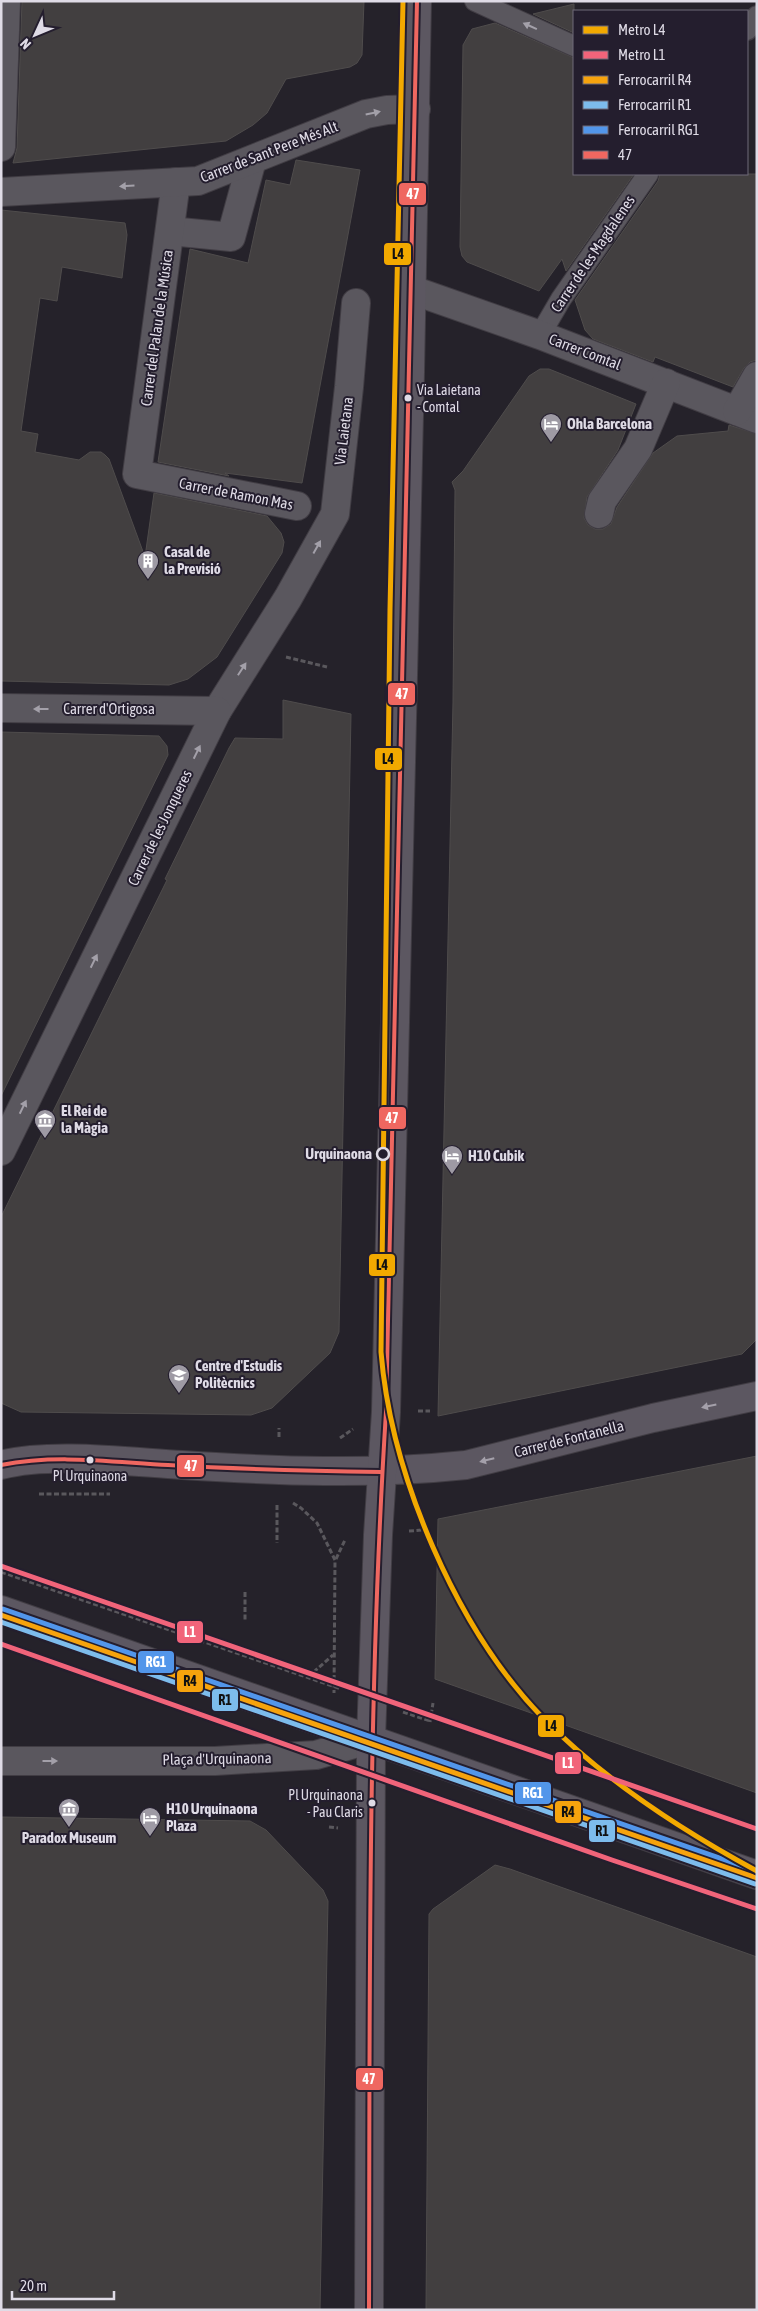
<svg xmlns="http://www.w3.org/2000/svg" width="758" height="2311" font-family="'Asap Condensed',sans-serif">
<rect width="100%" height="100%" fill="#25222a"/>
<g fill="#423f40" stroke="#4f4c4c">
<polygon points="22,1 364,1 362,55 357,63 350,67 286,79 267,113 253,125 226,141 13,163 17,148"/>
<polygon points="574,4 574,33 533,14"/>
<polygon points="495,23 574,58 574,174 634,174 566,271 562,259 539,291 467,262 462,256 460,247 463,45 472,29"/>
<polygon points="296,160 360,170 302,483 225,473 229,476 158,462 190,249 248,263 266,180 290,185"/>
<polygon points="660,174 757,174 757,360 750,362 744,368 733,387 655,357 653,362 593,339 585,330 575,300 658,181"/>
<polygon points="1,210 125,223 127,235 122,278 62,267 57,301 40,298 21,431 38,434 35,452 79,460 90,452 101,452 105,455 109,459 145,557 154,493 267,516 281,533 284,542 282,553 217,657 188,679 169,685 1,681"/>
<polygon points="540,369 549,369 636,404 618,450 587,497 584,518 588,525 595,529 603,529 611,524 617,507 653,453 677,436 728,431 729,425 757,434 757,1339 742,1354 438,1416 453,702 455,490 452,482 463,471 529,376"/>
<polygon points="283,700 351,714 339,1332 330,1353 272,1408 251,1415 21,1412 1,1403 1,1217 167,880 165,879 229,748 235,738 283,739"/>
<polygon points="1,732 159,736 167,746 168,755 1,1096"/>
<polygon points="757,1456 757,1793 435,1679 438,1519"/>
<polygon points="1,1817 250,1821 266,1830 323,1890 328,1901 320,2310 1,2310"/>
<polygon points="495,1865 510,1869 757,1957 757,2310 426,2310 429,1914 433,1909"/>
</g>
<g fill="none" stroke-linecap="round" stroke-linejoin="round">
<g stroke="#413d44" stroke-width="22">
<g id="service">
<polyline points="475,1 574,46"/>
<polyline points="747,30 757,16"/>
<polyline points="540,335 561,299 648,174"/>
</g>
</g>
<g stroke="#413d44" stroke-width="30">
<g id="pedestrian">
<polyline points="1,147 6,1"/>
<polyline points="170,231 231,237 252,160"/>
<polyline points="412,290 540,335 757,419"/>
<polyline points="737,411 757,376"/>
<polyline points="599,514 602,501 638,449 666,383"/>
<polyline points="217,711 288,598 335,514 349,387 356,303"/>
</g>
</g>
<g stroke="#413d44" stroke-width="30">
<g id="minor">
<polyline points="176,182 137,474 297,506"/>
<polyline points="1,192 198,181 366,114 387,110 416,109"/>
<polyline points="1,708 217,711 1,1151"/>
<polyline points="1,1761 215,1761 316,1755 371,1739"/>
</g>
</g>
<g stroke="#413d44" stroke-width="30">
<g id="secondary">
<path d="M1 1465C51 1452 129 1462 182 1465 277 1471 371 1475 466 1465L653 1418 757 1396"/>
<polyline points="1,1610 757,1875"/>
<polyline points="369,2310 371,1739 378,1535 386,1412 410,372 417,1"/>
</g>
</g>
<g stroke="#5a585d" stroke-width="3" stroke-dasharray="5 2.5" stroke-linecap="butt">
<polyline points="286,657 327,667"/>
<polyline points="418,1411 430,1411"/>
<polyline points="279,1437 279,1428"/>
<polyline points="340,1438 353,1429"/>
<polyline points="39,1494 110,1494"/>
<polyline points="293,1503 301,1508 317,1523 335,1560 334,1693"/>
<polyline points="277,1505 277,1543"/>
<polyline points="409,1531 423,1530"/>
<polyline points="336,1559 345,1540"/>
<polyline points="1,1572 341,1689"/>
<polyline points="245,1592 245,1622"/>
<polyline points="308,1677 333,1655"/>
<polyline points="403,1712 430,1721"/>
<polyline points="430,1722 433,1703"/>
<polyline points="329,1827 338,1828"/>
</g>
<use href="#service" stroke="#5a575e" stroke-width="20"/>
<use href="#pedestrian" stroke="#5a575e" stroke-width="28"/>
<use href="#minor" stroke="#5a575e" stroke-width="28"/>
<use href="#secondary" stroke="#5c5761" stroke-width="28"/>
<g stroke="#241e2e" stroke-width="8">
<g id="bus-1">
<path d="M1 1465C57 1454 112 1462 168 1465 239 1469 310 1471 381 1472"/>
<path d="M369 2310C370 2010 367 1711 386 1412L417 1"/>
</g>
</g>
<use href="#bus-1" stroke="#ef6760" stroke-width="4"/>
<g stroke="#241e2e" stroke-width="9">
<polyline id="rail-1" points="1,1615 757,1878"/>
</g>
<g stroke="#241e2e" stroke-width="9">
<polyline id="rail-2" points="1,1622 755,1884"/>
</g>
<g stroke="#241e2e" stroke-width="9">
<polyline id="rail-3" points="3,1609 757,1871"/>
</g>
<use href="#rail-1" stroke="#f6a30d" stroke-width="5"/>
<use href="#rail-2" stroke="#7dbcec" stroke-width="5"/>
<use href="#rail-3" stroke="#5296ea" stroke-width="5"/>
<g stroke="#241e2e" stroke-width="9">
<path id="metro-1" d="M403 1 390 610 381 1352C391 1475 456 1628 542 1717 604 1780 679 1829 757 1871"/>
</g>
<g stroke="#241e2e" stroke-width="9">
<g id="metro-2">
<polyline points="1,1566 757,1829"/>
<polyline points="1,1644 612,1860 757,1909"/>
</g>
</g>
<use href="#metro-1" stroke="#f2a900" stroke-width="5"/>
<use href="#metro-2" stroke="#f1647a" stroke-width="5"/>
</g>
<defs><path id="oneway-solid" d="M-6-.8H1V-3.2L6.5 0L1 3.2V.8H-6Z" transform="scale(1.25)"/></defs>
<g fill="#a3a0a9">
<use href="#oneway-solid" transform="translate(530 26) rotate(-156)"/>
<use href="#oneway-solid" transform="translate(373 113) rotate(-12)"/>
<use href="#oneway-solid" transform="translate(127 186) rotate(177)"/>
<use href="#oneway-solid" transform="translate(317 547) rotate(-61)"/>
<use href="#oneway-solid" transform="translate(242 669) rotate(-57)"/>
<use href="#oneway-solid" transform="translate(41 709) rotate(-180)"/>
<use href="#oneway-solid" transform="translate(197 752) rotate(-64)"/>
<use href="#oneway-solid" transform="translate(94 961) rotate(-64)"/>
<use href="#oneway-solid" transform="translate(23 1107) rotate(-64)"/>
<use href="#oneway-solid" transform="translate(50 1761)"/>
</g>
<g fill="#a4a0aa">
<use href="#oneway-solid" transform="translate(709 1406) rotate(168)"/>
<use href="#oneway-solid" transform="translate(487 1460) rotate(166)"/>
</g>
<defs>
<g id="hotel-pin" transform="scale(1.125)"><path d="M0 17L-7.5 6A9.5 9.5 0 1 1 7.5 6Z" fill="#9e9aa4" stroke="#241e2e"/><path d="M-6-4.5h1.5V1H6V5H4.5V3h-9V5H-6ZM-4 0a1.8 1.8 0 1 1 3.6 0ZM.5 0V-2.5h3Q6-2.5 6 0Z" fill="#fff"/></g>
<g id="building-pin" transform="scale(1.125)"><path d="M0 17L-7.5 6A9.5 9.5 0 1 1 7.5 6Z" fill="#9e9aa4" stroke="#241e2e"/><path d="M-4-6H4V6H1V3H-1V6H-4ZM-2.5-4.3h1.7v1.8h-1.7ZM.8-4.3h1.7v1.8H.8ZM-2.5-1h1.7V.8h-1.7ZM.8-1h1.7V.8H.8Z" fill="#fff"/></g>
<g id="museum-pin" transform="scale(1.125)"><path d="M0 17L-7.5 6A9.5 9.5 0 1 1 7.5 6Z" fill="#9e9aa4" stroke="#241e2e"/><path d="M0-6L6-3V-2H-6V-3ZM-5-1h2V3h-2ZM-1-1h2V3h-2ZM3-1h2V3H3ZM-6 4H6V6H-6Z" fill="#fff"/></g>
<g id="university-pin" transform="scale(1.125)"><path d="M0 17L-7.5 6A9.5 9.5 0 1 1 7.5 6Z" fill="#9e9aa4" stroke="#241e2e"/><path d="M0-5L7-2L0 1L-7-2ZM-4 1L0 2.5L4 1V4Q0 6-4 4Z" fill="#fff"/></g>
</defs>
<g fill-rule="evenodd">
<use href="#hotel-pin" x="551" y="424"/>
<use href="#building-pin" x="148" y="561"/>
<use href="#museum-pin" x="45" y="1120"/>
<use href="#hotel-pin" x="452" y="1156"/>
<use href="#university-pin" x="179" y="1375"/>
<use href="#museum-pin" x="69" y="1809"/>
<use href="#hotel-pin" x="150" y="1818"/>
</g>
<g fill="#dfdbe6" stroke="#241e2e" stroke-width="2">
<circle cx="408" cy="398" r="4.5"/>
<circle cx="90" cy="1460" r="4.5"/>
<circle cx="372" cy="1803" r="4.5"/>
</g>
<circle fill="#241e2e" stroke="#dfdbe6" stroke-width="2.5" cx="383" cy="1154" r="6"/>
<g text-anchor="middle" stroke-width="4" stroke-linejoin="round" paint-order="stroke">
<g font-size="14" fill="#dfdbe6" stroke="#241e2e" text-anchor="start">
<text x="417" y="395">Via Laietana<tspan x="417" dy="17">- Comtal</tspan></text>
<text x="90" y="1481" text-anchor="middle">Pl Urquinaona</text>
<text x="363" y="1800" text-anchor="end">Pl Urquinaona<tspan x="363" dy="17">- Pau Claris</tspan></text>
</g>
<g font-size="15" fill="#dfdbe6" stroke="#241e2e">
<text transform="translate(269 152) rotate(-21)" y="5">Carrer de Sant Pere Més Alt</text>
<text transform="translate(593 254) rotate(-56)" y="5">Carrer de les Magdalenes</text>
<text transform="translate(157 328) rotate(-82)" y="5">Carrer del Palau de la Música</text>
<text transform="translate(585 352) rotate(21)" y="5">Carrer Comtal</text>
<text transform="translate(344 431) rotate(-83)" y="5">Via Laietana</text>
<text transform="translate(236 494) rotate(11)" y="5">Carrer de Ramon Mas</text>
<text x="109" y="714">Carrer d'Ortigosa</text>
<text transform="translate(160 828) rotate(-64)" y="5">Carrer de les Jonqueres</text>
<text transform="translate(569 1439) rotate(-14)" y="5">Carrer de Fontanella</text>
<text transform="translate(217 1759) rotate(-1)" y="5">Plaça d'Urquinaona</text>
</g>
<g font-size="15" font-weight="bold" fill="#dfdbe6" stroke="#241e2e" text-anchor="start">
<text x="567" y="429">Ohla Barcelona</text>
<text x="164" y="557">Casal de<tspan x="164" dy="17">la Previsió</tspan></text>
<text x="61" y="1116">El Rei de<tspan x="61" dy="17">la Màgia</tspan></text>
<text x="468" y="1161">H10 Cubik</text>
<text x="195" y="1371">Centre d'Estudis<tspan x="195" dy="17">Politècnics</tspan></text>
<text x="166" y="1814">H10 Urquinaona<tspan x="166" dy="17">Plaza</tspan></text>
<text x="69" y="1843" text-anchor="middle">Paradox Museum</text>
</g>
<g font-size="15" font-weight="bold" fill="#dfdbe6" stroke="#241e2e" text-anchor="end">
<text x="372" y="1159">Urquinaona</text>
</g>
</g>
<g stroke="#241e2e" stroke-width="2">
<rect x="398" y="182" width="29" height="24" rx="5" fill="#ef6760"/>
<rect x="383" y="242" width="29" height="24" rx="5" fill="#f2a900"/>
<rect x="387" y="682" width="29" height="24" rx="5" fill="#ef6760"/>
<rect x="374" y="747" width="29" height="24" rx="5" fill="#f2a900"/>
<rect x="378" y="1106" width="29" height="24" rx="5" fill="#ef6760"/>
<rect x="368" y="1253" width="28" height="24" rx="5" fill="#f2a900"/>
<rect x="176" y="1454" width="29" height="24" rx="5" fill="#ef6760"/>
<rect x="176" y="1620" width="28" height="24" rx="5" fill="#f1647a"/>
<rect x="137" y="1650" width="38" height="24" rx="5" fill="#5296ea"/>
<rect x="176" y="1669" width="28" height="24" rx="5" fill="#f6a30d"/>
<rect x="211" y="1688" width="28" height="24" rx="5" fill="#7dbcec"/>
<rect x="537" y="1714" width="28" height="24" rx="5" fill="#f2a900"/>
<rect x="554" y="1751" width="28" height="24" rx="5" fill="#f1647a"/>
<rect x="514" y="1781" width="38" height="24" rx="5" fill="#5296ea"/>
<rect x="554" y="1800" width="28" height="24" rx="5" fill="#f6a30d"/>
<rect x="588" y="1819" width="28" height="24" rx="5" fill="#7dbcec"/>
<rect x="355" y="2067" width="29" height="24" rx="5" fill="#ef6760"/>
</g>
<g font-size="14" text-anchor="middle" font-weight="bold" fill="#fff">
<text x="413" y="199">47</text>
<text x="402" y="699">47</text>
<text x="392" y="1123">47</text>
<text x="191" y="1471">47</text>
<text x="190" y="1637">L1</text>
<text x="156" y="1667">RG1</text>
<text x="568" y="1768">L1</text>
<text x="533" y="1798">RG1</text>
<text x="369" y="2084">47</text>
</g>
<g font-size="14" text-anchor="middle" font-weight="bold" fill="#111">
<text x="398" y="259">L4</text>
<text x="388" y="764">L4</text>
<text x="382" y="1270">L4</text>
<text x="190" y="1686">R4</text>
<text x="225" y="1705">R1</text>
<text x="551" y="1731">L4</text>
<text x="568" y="1817">R4</text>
<text x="602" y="1836">R1</text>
</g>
<rect width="758" height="2311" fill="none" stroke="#dfdbe6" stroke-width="5"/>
<rect x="573" y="10" width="175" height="165" fill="#241e2e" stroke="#6f6a78"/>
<rect x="583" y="26" width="25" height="8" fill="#f2a900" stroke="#6f6a78"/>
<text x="618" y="35" font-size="15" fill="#dfdbe6">Metro L4</text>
<rect x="583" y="51" width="25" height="8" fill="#f1647a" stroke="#6f6a78"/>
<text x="618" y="60" font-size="15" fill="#dfdbe6">Metro L1</text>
<rect x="583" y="76" width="25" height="8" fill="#f6a30d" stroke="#6f6a78"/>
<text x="618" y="85" font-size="15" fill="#dfdbe6">Ferrocarril R4</text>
<rect x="583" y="101" width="25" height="8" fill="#7dbcec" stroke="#6f6a78"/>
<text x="618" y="110" font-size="15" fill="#dfdbe6">Ferrocarril R1</text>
<rect x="583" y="126" width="25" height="8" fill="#5296ea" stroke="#6f6a78"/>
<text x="618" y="135" font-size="15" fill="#dfdbe6">Ferrocarril RG1</text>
<rect x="583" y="151" width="25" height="8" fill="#ef6760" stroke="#6f6a78"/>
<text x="618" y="160" font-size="15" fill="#dfdbe6">47</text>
<g transform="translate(35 35) rotate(226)" stroke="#241e2e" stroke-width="4" paint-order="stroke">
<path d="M0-4L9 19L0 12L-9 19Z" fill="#dfdbe6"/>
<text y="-8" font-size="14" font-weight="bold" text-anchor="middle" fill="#dfdbe6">N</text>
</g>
<path d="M12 2291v8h102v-8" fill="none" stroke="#dfdbe6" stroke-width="2.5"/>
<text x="20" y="2291" font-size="15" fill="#dfdbe6" stroke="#241e2e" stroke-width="4" paint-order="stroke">20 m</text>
</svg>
